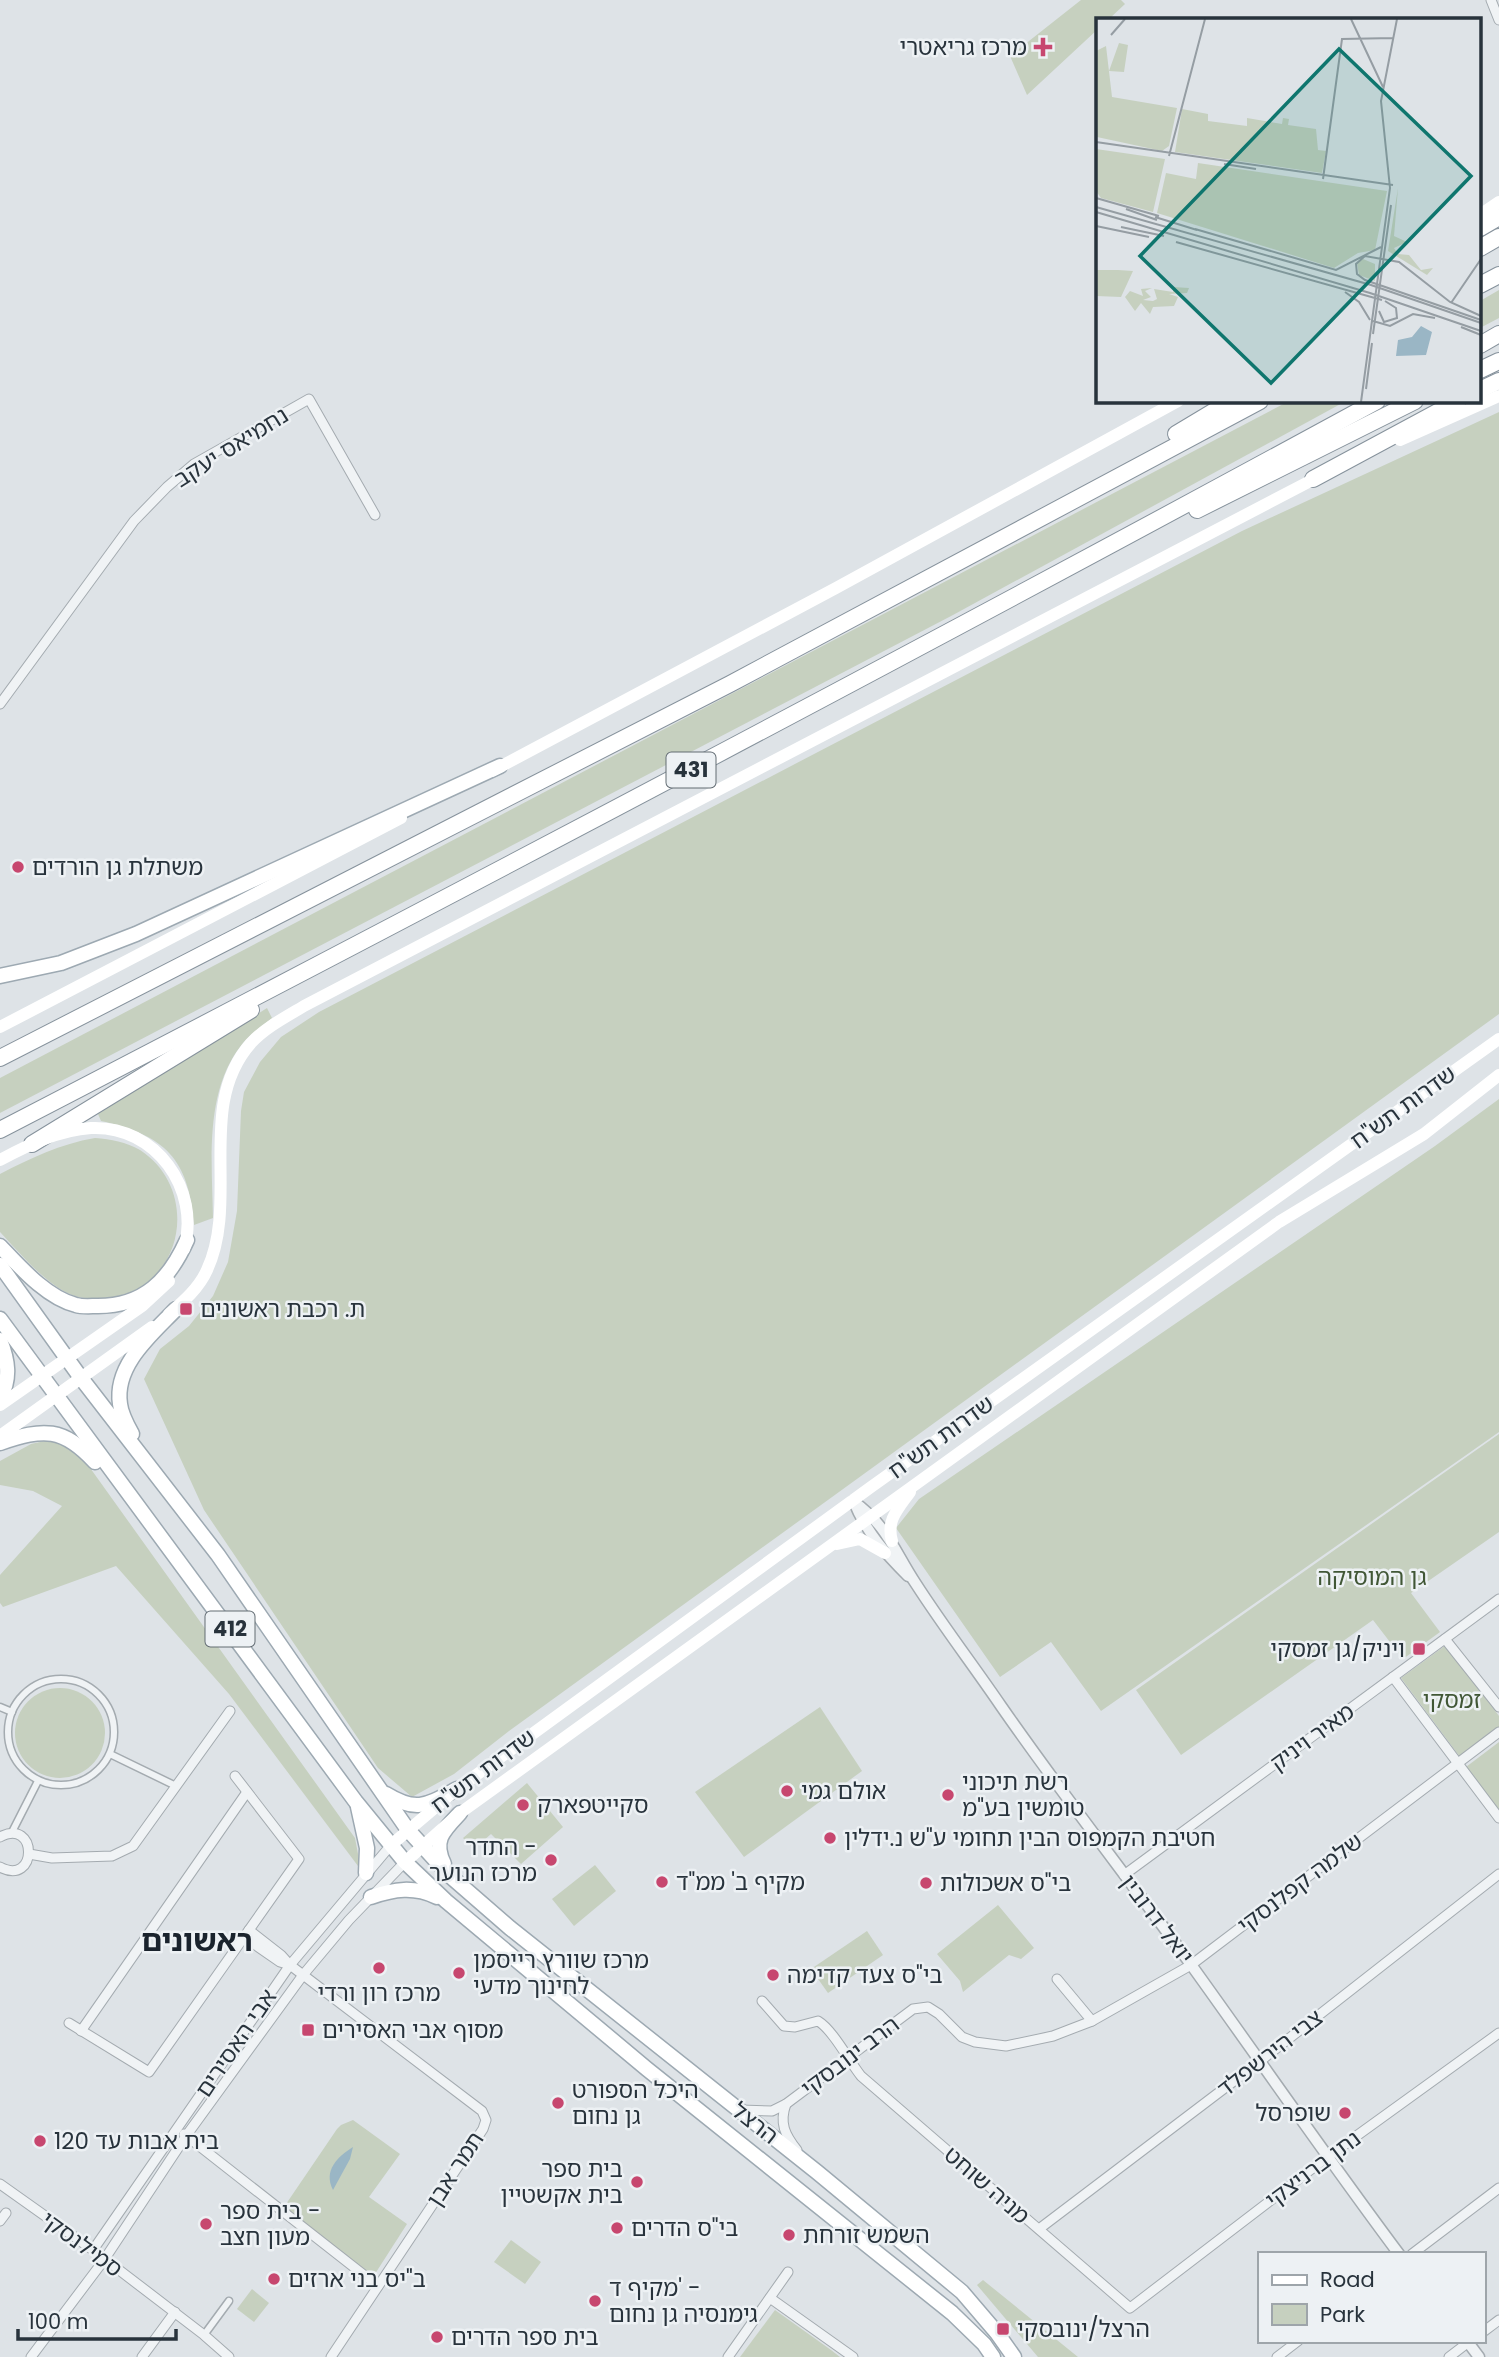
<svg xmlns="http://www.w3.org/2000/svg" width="1499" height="2357" font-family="Poppins,'Noto Sans Hebrew',sans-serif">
<rect width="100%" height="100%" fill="#dee3e7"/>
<g fill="#c6d0bf">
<polygon points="1081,0 1121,0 1125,4 1109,19 1098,19 1098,29 1027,95 1010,56"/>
<polygon points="1499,290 1499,318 1480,328 1480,301"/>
<polygon points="1289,401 1346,401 953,615 0,1113 0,1078"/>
<polygon points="1499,412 1499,1014 509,1731 454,1774 412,1797 378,1768 204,1510 144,1379 160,1349 189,1326 213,1296 228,1262 237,1211 241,1111 244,1092 260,1062 281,1037 319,1012 1242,531"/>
<path d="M267 1008 272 1018C263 1026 251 1033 243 1043 204 1090 212 1161 213 1218L194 1225C189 1159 165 1135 101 1121L98 1114Z"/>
<polygon points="1499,1099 1499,1432 1101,1711 1051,1642 1000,1677 896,1528 919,1499 1435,1146"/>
<path d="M95 1138C111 1139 126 1142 140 1150 200 1189 185 1284 114 1297 100 1299 85 1300 72 1295 46 1285 18 1251 0 1232V1174C31 1158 60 1144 95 1138Z"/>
<polygon points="1499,1434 1499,1532 1411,1593 1440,1632 1403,1659 1373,1620 1181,1755 1136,1690"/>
<path d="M49 1440C66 1443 76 1452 88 1465L355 1838 361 1870 229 1694 116 1566 3 1607 0 1603V1575L62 1506 33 1491 0 1485V1461L31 1444Z"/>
<polygon points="1446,1645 1499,1716 1499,1728 1460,1757 1401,1678"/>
<circle cx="60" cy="1733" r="45"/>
<polygon points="820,1707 862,1771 744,1857 695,1792"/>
<polygon points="1499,1742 1499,1810 1466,1767"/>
<polygon points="527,1783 563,1827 521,1864 491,1834 474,1849 463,1838"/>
<polygon points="595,1865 616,1891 574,1926 552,1899"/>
<polygon points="998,1905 1034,1948 1021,1959 1009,1955 963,1992 960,1981 937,1954"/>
<polygon points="867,1931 883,1955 828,1993 811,1969"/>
<polygon points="353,2120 400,2154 369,2197 407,2224 373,2277 284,2207 337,2129 341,2125"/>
<polygon points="511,2240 541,2262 525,2284 494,2262"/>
<polygon points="983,2280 1078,2357 1038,2357 977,2285"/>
<polygon points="252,2289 269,2303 254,2322 237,2309"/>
<polygon points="775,2310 831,2350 840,2357 740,2357"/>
</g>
<path fill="#9ab6c5" d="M353 2147 350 2159 333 2190C323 2171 337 2157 353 2147Z"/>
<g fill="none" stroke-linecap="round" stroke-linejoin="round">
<g stroke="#a4abb0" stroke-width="9">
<g id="pedestrian">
<circle cx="61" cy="1732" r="53"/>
<polyline points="0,1707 12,1712"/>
<polyline points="110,1754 176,1786"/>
<polyline points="11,1834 38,1781"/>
<polyline points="204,2335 229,2301"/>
</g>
</g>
<g stroke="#a4abb0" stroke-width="11">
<g id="minor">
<polyline points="1491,0 1499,20"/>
<polyline points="0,704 134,521 167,487 194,464 309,399 375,515"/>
<polyline points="1445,1639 1499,1707"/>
<polyline points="1393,1677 1499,1818"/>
<path d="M0 1837C38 1817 38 1887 0 1867"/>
<polyline points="29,1854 52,1858 112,1856 133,1846 230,1711"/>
<polyline points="1124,1875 1499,1599"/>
<polyline points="249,1930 281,1955 290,1965 482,2111 486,2120 483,2129 331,2357"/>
<polyline points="244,1937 280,1962 290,1965"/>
<polyline points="1057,1979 1092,2021"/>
<path d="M762 2001 784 2026 795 2027 818 2021C833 2030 849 2061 861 2076L1130 2308 1326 2158 1499 2033"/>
<polyline points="69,2023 149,2072 299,1859 235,1776"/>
<polyline points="81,2031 247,1792"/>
<path d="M786 2104C779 2123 785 2135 797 2150"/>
<polyline points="741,2110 772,2111 786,2104 913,2009 928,2007 939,2014 962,2037 975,2042 1006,2046 1053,2036 1092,2021 1191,1965 1499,1732"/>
<polyline points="184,2134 378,2286"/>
<polyline points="0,2184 93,2250 204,2335 229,2357"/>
<polyline points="0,2221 6,2213"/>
<polyline points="1039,2229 1259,2062 1499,1874"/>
<polyline points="93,2250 290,1965 391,1845"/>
<polyline points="1412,2254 1499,2188"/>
<polyline points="770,2298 853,2357"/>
<polyline points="1483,2332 1499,2320"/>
<polyline points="31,2357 104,2260 186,2136 303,1975 349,1920 405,1862"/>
<polyline points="142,2357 175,2312"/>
<polyline points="728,2357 788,2272"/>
<polyline points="1277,2357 1298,2341"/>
<polyline points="1449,2357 1470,2341"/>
</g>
</g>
<g stroke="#a4abb0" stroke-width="13">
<g id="tertiary">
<path d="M853 1501C888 1526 894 1551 916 1584 943 1626 973 1665 1001 1706 1062 1794 1129 1879 1192 1966 1261 2062 1328 2159 1399 2254"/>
<path d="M854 1502C866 1532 886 1554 908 1576"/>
<polyline points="1467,2341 1479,2357"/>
</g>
</g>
<g stroke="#9da9b2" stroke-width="17">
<g id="primary">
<polyline points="0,976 61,963 136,934 500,766"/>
<path d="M0 1246C20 1267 47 1298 76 1305 82 1307 91 1306 98 1306 144 1306 169 1280 187 1240"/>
<polyline points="0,1265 81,1378 218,1555 408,1830 449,1875 510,1928 817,2172 962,2292 997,2333 1014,2357"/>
<polyline points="0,1319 356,1802 405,1862 446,1901 647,2069 952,2313 984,2344 993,2357"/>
<path d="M0 1340C8 1360 11 1379 0 1398"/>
<path d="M132 1434C127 1425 121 1414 120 1404 114 1365 152 1334 176 1309"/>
<path d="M0 1443C44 1428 63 1427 95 1462"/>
<path d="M386 1794C417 1813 427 1805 457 1789"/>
<polyline points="358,1807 367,1848 366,1873"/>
<path d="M444 1864C432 1840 444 1830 460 1813"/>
<path d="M371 1897C394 1889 414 1886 437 1897"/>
</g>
</g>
<g stroke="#86929c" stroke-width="18">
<g id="motorway">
<polyline points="1480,228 1499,217"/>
<polyline points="1480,248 1499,237"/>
<polyline points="1480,285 1499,275"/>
<polyline points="1480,345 1499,334"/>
<polyline points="1480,370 1499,361"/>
<polyline points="1480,390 1499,381"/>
<polyline points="1176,434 1231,401"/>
<polyline points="1313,479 1458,401"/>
<polyline points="1197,510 1415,401"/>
<polyline points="0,1058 730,684 1260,401"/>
<path d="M0 1130C461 891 921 649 1377 401"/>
<polyline points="32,1144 251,1010"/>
</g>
</g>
<use href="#pedestrian" stroke="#f0f3f5" stroke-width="6"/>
<use href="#minor" stroke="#f0f3f5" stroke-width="9"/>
<use href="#tertiary" stroke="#f0f3f5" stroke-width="10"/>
<g stroke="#fff" stroke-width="12">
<polyline points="1480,215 1499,202"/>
<polyline points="1400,440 1499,396"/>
<polyline points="492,771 836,588 1178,401"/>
<polyline points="0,1027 401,818"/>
<path d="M0 1160C28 1145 59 1130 91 1128 156 1125 201 1190 184 1249"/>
<path d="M169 1314C184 1301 199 1288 207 1270 240 1199 195 1106 251 1043 266 1027 286 1017 304 1006L1320 476"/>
<polyline points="0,1405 142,1306 169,1281"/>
<polyline points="0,1436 152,1327"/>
<path d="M892 1541C886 1520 898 1509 910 1492"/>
<polyline points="837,1544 860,1539 885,1553"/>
<polyline points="391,1845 457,1789 871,1487 1499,1039"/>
<polyline points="405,1862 460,1813 1279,1222 1424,1134 1499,1075"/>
</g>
<use href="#primary" stroke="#fff" stroke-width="14"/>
<use href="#motorway" stroke="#fff" stroke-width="16"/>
</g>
<g fill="#c7476f" stroke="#edf1f4" stroke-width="2.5">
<path d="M1039.5 36.5h7v7h7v7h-7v7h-7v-7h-7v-7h7z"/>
<circle cx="18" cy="867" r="7"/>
<rect x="179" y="1302" width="14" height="14" rx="3.5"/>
<rect x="1412" y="1642" width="14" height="14" rx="3.5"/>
<circle cx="787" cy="1791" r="7"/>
<circle cx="948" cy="1795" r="7"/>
<circle cx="523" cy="1805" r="7"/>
<circle cx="830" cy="1838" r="7"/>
<circle cx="551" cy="1860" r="7"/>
<circle cx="662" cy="1882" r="7"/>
<circle cx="926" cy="1883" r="7"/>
<circle cx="379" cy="1968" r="7"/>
<circle cx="459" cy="1973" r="7"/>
<circle cx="773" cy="1975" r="7"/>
<rect x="301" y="2023" width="14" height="14" rx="3.5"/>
<circle cx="558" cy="2103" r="7"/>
<circle cx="1345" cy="2113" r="7"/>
<circle cx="40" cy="2141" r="7"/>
<circle cx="637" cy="2182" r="7"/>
<circle cx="206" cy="2224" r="7"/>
<circle cx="617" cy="2228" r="7"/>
<circle cx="789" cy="2235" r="7"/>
<circle cx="274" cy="2279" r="7"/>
<circle cx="595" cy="2301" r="7"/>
<rect x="996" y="2322" width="14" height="14" rx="3.5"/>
<circle cx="437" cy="2337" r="7"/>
</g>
<g text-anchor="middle" stroke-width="5" stroke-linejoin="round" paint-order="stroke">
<g fill="#edf1f4" stroke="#636c73" stroke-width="2">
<rect x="666.5" y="752.5" width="49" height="35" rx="5"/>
<rect x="205.5" y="1611.5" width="49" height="35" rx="5"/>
</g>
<g font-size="21" font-weight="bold" fill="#28333c">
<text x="691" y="777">431</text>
<text x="230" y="1636">412</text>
</g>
<g font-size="23" fill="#28333c" stroke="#edf1f4" text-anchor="start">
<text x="1027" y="55" text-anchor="end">מרכז גריאטרי</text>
<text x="32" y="875">משתלת גן הורדים</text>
<text x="200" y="1317">ת. רכבת ראשונים</text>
<text x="1405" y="1657" text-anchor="end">ויניק/גן זמסקי</text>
<text x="962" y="1790">רשת תיכוני<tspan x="962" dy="26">טומשין בע"מ</tspan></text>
<text x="801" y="1799">אולם גמי</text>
<text x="537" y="1813">סקייטפארק</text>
<text x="844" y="1846">חטיבת הקמפוס הבין תחומי ע"ש נ.ידלין</text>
<text x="537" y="1855" text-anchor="end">התדר -<tspan x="537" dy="26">מרכז הנוער</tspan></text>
<text x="676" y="1890">מקיף ב' ממ"ד</text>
<text x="940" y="1891">בי"ס אשכולות</text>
<text x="473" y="1968">מרכז שוורץ רייסמן<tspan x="473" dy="26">לחינוך מדעי</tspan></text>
<text x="787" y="1983">בי"ס צעד קדימה</text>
<text x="379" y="2001" text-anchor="middle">מרכז רון ורדי</text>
<text x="322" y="2038">מסוף אבי האסירים</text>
<text x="572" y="2098">היכל הספורט<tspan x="572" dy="26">גן נחום</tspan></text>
<text x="1331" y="2121" text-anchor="end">שופרסל</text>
<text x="54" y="2149">בית אבות עד 120</text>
<text x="623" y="2177" text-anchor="end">בית ספר<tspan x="623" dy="26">בית אקשטיין</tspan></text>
<text x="220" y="2219">בית ספר -<tspan x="220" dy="26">מעון חצב</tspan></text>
<text x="631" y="2236">בי"ס הדרים</text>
<text x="803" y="2243">השמש זורחת</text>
<text x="288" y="2287">ב"יס בני ארזים</text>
<text x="609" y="2296">מקיף ד' -<tspan x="609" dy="26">גימנסיה גן נחום</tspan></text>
<text x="1017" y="2337">הרצל/ינובסקי</text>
<text x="451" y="2345">בית ספר הדרים</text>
</g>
<g font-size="23" fill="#28333c" stroke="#edf1f4">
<text transform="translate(231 447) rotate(-32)" y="8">נחמיאס יעקב</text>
<text transform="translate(1403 1107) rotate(-36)" y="8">שדרות תש"ח</text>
<text transform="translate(941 1437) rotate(-36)" y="8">שדרות תש"ח</text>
<text transform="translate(1312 1737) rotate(-36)" y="8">מאיר ויניק</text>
<text transform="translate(483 1771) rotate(-37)" y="8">שדרות תש"ח</text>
<text transform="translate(1300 1883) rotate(-37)" y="8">שלמה קפלנסקי</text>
<text transform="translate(1157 1919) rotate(53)" y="8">יואל דרובין</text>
<text transform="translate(236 2043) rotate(-56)" y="8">אבי האסירים</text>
<text transform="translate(1270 2053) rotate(-38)" y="8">צבי הירשפלד</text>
<text transform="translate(850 2056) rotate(-37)" y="8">הרב ינובסקי</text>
<text transform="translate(755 2123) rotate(38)" y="8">הרצל</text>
<text transform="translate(455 2169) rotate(-57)" y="8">תמר אבן</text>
<text transform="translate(1313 2169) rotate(-37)" y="8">נתן ברניצקי</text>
<text transform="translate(987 2185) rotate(41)" y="8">מניה שוחט</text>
<text transform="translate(82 2244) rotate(36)" y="8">סמילנסקי</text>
</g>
<g font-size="23" fill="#415736" stroke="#edf1f4">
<text x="1372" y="1585">גן המוסיקה</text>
<text x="1452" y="1708">זמסקי</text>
</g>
<g font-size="30" font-weight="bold" fill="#1a232d" stroke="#edf1f4">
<text x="197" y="1951">ראשונים</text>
</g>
</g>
<g transform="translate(1096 18)">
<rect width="385" height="385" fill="#dee3e7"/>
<path d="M23 25 32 27 28 54 13 53ZM10 28 16 79 81 90 73 128 66 133 1 119 0 33ZM86 91 112 96V103L151 108V100L186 106 187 100 193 101 192 107 220 111 222 132 230 133 226 155 79 134ZM0 131 69 141 57 194 5 180 0 173ZM102 145 291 173 279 232 262 235 238 250 61 195 70 155 100 161ZM302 170 298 218 311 224 298 230 302 236 313 237 325 252 337 250 331 257 292 233ZM267 241 279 246V263L263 257 261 245ZM0 252H22L37 253 25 279 0 278ZM77 269 93 270 91 275 73 276 82 279 78 288 57 289 54 296 45 285 39 293 29 279 34 273 47 278 45 271 56 270 49 273 55 279 47 282 57 283 61 281 58 271 77 274Z" fill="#c6d0bf"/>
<path d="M325 308 336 314 330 337 300 338 302 322 316 319Z" fill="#9ab6c5"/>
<path fill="none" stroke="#959da3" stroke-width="2" d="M255 1 287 69M15 17 29 1M0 124 297 167M73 138 109 1M128 146 160 151M227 161 246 21 298 20M0 180 63 198M0 189 275 267 385 305M30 191 61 202M0 194 274 275 385 313M59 199 101 212M0 208 53 219M25 209 68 218M99 211 240 252 285 229M80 224 286 282M249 274 263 284 274 302M355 285 385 241M283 293 288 304 301 300 300 290 289 283M385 298 354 284 303 244 269 238 260 246 261 256 269 262 385 302M277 303 294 308 317 296 339 300M365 309 385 317M277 316 295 187M270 371 276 325M265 384 294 170 285 83 301 1"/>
<path fill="#0f766e" fill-opacity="0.15" stroke="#0f766e" stroke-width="3.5" d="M243 31 375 158 175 365 44 238Z"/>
<rect width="385" height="385" fill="none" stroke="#28333c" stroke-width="3.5"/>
</g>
<rect x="1258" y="2252" width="228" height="91" fill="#edf1f4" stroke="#9ea5aa" stroke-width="2"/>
<rect x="1272" y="2275" width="35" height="10" fill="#ffffff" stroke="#9ea5aa" stroke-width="2"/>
<text x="1320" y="2287" font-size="21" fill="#28333c">Road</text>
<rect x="1272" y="2304" width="35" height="21" fill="#c6d0bf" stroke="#9ea5aa" stroke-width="2"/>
<text x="1320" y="2322" font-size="21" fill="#28333c">Park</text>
<path d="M18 2329v10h158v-10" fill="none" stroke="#28333c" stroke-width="3.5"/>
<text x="28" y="2329" font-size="21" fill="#28333c" stroke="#edf1f4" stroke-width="5" paint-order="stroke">100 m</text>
</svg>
